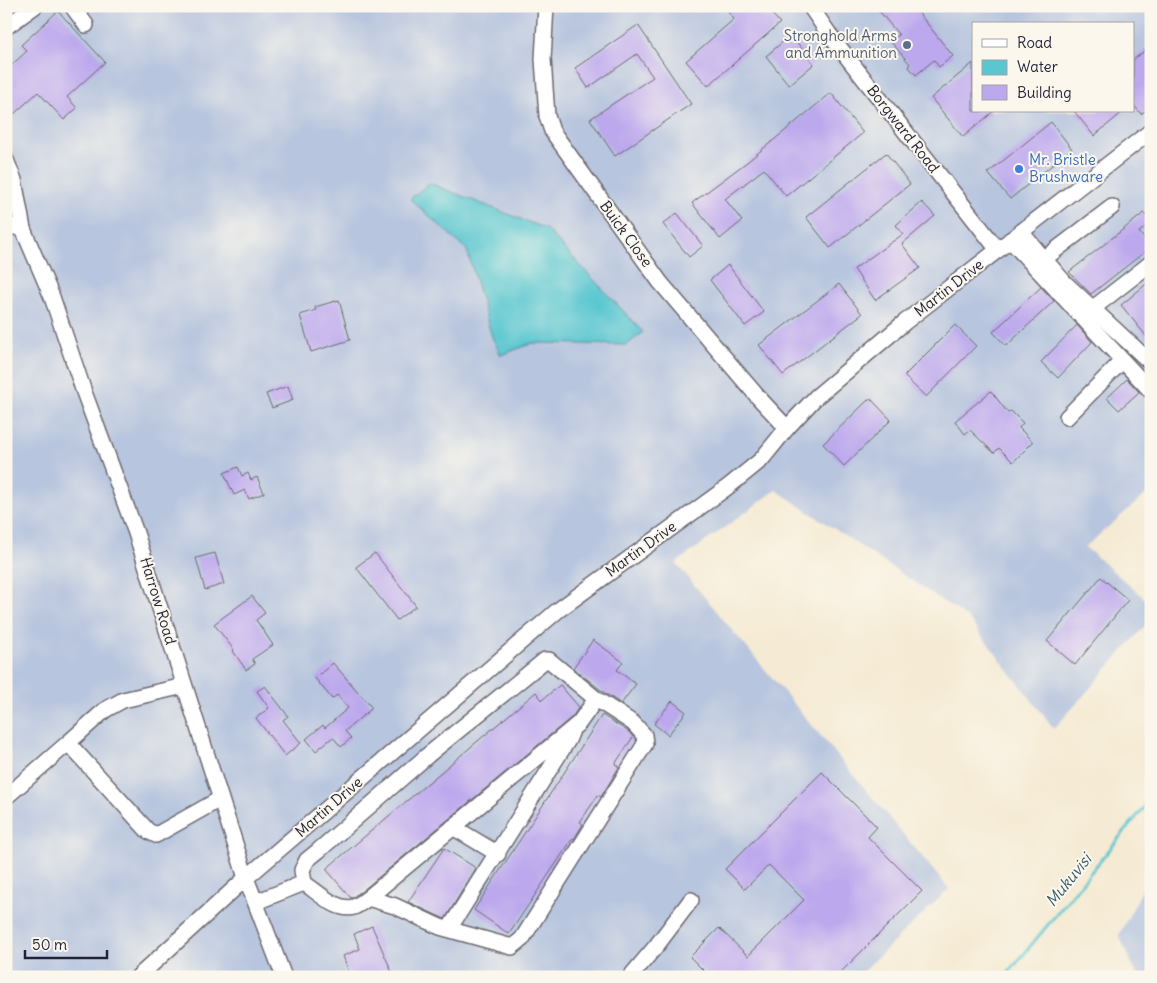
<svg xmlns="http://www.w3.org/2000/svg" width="1157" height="983" font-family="Delius,sans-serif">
<rect width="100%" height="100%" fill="#fbf7ec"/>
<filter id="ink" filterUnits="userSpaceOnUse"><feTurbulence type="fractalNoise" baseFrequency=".02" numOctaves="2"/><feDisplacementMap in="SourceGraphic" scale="10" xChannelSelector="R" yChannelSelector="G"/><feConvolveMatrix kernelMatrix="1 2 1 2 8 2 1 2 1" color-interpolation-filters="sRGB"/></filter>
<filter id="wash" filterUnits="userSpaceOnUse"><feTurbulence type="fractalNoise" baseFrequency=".0096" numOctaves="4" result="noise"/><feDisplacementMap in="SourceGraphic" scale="20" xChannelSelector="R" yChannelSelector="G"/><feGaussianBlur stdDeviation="1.12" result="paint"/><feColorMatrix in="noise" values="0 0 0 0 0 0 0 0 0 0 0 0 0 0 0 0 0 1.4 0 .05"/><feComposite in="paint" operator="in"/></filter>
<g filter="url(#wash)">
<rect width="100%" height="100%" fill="#f5ead3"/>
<g fill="#b7c5de" fill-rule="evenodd">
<path d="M6 6H1151V490L1085 547 1151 604V619L1054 729 968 618 776 490 676 563 949 889 857 977H6ZM973 24H1133V111H973Z"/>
<polygon points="1151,873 1151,977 1138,977 1119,935"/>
</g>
<polygon fill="#59c6d0" stroke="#3e7486" points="429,183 546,229 643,332 627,345 533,343 501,355 492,337 467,250 410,199"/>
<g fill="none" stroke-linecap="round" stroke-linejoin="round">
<polyline stroke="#59c6d0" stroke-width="3" points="1005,977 1151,799"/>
</g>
<g id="blocks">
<g fill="#bba8ed">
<polygon points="734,6 765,6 780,23 708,86 686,61 734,19 728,12"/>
<polygon points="875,6 913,6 953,56 939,67 934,60 916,75 908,66 910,64 891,42 899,35"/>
<polygon points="58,11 105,62 67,97 77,108 64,120 38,92 14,114 6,105 6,70 27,51 21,45"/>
<polygon points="638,25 691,104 615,156 590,119 653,77 637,54 588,88 575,68"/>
<polygon points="791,35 814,64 789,85 766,56"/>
<polygon points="1151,46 1151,106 1141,114 1133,104 1133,60"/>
<polygon points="973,63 973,111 994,111 963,137 931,98"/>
<polygon points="831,93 863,133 786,196 764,169 725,199 742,221 720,239 692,203 747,162"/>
<polygon points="1074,111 1124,111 1094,136"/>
<polygon points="1051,122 1072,149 1010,199 988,173"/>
<polygon points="886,153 910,184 830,248 806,217"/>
<polygon points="922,202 935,216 902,244 920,268 875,300 854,269 903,234 896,225"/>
<polygon points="677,213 703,246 689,257 663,224"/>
<polygon points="1144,213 1151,223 1139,232 1151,247 1091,294 1069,272"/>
<polygon points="728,265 764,312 745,326 710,280"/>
<polygon points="1151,280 1151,342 1121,305"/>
<polygon points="839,284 862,314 783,375 759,345"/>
<polygon points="1041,287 1054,301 1006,346 993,332"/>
<polygon points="339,300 350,340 311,352 300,315 316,310 315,307"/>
<polygon points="955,325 976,346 926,397 904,376"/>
<polygon points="1077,325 1092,342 1058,378 1041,362"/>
<polygon points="1127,379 1139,392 1119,410 1107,398"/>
<polygon points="288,386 293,400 272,408 266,394"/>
<polygon points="991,391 1008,413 1011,411 1023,423 1019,428 1033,442 1013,462 999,448 994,453 970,430 965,434 955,421"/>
<polygon points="870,398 891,420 844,466 823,444"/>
<polygon points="238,467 242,476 248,473 251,480 257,477 264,493 249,499 245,490 234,495 224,473"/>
<polygon points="215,553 224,584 205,590 196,558"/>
<polygon points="375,553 416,606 397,620 356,567"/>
<polygon points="1101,577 1128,600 1075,665 1047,641"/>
<polygon points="252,596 265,613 256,620 273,645 252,659 255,664 246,670 233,651 234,650 214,624"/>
<polygon points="593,640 623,662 617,670 636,684 621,704 602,691 573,668"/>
<polygon points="333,663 372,708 345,731 351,738 341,747 333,737 316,751 306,739 323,725 325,728 348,708 337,695 332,699 315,678"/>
<polygon points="560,685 579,707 572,717 362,891 351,898 326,869 536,692 542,700"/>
<polygon points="265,686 288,716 283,720 301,743 285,756 256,718 269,708 257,691"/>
<polygon points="672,701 686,712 668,735 654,724"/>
<polygon points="602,715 629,732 633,737 615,764 619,767 601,797 598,795 580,822 583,824 574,839 573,838 509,934 474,910"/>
<polygon points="822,772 877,827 868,837 922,891 836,977 710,977 690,957 719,928 748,956 804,900 769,865 745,889 725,869"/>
<polygon points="444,848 476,868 445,919 408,902"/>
<polygon points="372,926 394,977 351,977 343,956 360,949 354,934"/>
</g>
</g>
</g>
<g filter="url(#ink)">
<use href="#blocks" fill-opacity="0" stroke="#6c6870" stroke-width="1"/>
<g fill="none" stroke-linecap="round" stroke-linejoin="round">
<g stroke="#6c6870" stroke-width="18">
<g id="minor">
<polyline points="72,6 86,25"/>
<polyline points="546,6 543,59 547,116 552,131 660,282 758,397 787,428"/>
<polyline points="810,6 829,34 998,250"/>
<polyline points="6,27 35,6"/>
<polyline points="6,160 14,180 23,229 52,297 84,392 136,533 246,878 284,977"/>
<polyline points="6,225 23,229"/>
<polyline points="1021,232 1064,282 1151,363"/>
<polyline points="1010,240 1151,391"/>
<polyline points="1044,259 1112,207"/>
<polyline points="1092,309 1151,263"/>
<polyline points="1067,417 1122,361"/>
<polyline points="184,686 123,700 105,710 68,743 148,831 156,835 220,799"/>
<polyline points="6,797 68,743"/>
<polyline points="453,827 498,854"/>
<path d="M368 898 395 906 440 927 512 947 522 939 645 744 644 735 633 723 596 699 549 660H545L539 665 428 755 318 851 307 860 302 870 304 883C318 892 337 912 354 907 359 905 364 901 368 898L579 723 596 699"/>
<polyline points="256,902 304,883"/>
<polyline points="449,929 568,740 571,733"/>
<polyline points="138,977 246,878 557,611 729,486 761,460 787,428 816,397 905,322 1151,131"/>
<polyline points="630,977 657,945 691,900"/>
</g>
</g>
<use href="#minor" stroke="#fff" stroke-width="15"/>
</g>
</g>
<circle fill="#5c6f8a" stroke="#fbf7ec" stroke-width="2" cx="907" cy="45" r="5"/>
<circle fill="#3f7fe0" stroke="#fbf7ec" stroke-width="2" cx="1019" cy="169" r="5"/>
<g text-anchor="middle" stroke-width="4" stroke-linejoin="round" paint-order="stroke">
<g font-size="15" fill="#4e5e75" stroke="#fbf7ec" text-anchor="end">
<text x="897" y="41">Stronghold Arms<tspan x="897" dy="17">and Ammunition</tspan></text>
</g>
<g font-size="15" fill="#22223b" stroke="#fbf7ec">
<text transform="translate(903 129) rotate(52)" y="5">Borgward Road</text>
<text transform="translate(626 234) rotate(54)" y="5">Buick Close</text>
<text transform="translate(949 288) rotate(-38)" y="5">Martin Drive</text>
<text transform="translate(641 549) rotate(-36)" y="5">Martin Drive</text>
<text transform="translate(158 601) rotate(73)" y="5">Harrow Road</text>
<text transform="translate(329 807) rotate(-41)" y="5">Martin Drive</text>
</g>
<g font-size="15" fill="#366cbe" stroke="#fbf7ec" text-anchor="start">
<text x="1029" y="165">Mr. Bristle<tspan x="1029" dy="17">Brushware</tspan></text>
</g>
<g font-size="16" font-style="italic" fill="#355b6f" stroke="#fbf7ec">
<text transform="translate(1068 880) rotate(-51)" y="6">Mukuvisi</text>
</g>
</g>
<rect width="1157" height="983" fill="none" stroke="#fbf7ec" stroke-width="25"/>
<rect x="972" y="22" width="162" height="90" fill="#fbf7ec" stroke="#a4a2a5"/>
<rect x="982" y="39" width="25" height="8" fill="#ffffff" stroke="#a4a2a5"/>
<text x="1017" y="48" font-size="15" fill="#22223b">Road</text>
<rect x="982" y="60" width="25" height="15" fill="#59c6d0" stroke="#a4a2a5"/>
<text x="1017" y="72" font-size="15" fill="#22223b">Water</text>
<rect x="982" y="85" width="25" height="15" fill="#bba8ed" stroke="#a4a2a5"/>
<text x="1017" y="98" font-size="15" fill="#22223b">Building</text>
<path d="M25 950v8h82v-8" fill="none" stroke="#22223b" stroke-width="2.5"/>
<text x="32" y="950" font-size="15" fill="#22223b" stroke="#fbf7ec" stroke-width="4" paint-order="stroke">50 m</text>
</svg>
